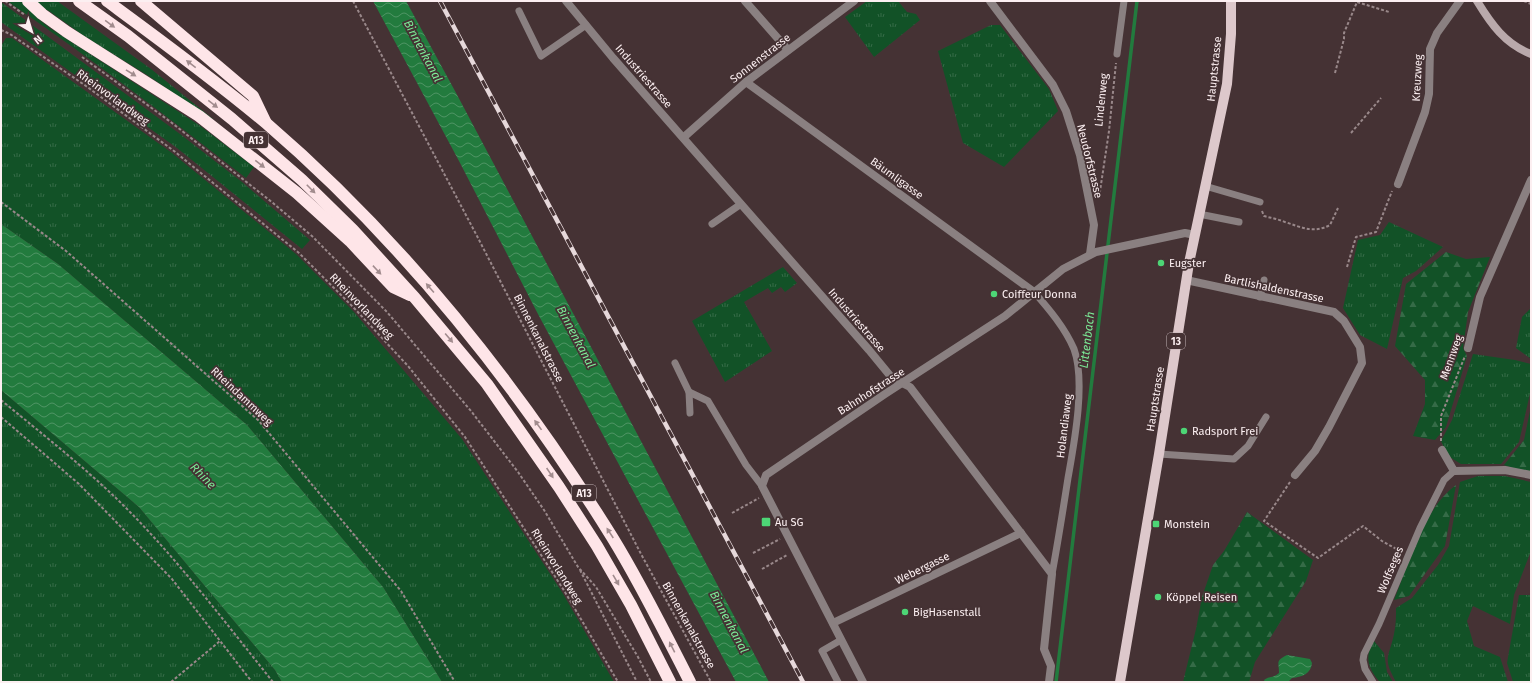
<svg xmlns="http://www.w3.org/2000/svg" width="1532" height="683" font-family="'Fira Sans',sans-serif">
<defs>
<pattern id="grass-tufts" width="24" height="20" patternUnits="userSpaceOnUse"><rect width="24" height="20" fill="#125227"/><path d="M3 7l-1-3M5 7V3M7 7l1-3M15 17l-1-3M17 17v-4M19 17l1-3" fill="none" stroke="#356b47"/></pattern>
<pattern id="forest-firs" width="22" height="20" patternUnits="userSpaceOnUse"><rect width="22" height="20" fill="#125227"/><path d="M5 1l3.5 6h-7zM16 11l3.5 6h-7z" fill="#356b47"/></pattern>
<pattern id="water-waves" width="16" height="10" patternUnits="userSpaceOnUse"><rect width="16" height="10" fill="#227b3e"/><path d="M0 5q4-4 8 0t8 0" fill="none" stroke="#4e9464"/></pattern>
</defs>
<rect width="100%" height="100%" fill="#453234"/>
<g fill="url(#grass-tufts)">
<path d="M7 1H57L151 69 213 119H212L147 75 84 36 49 11 42 8 36 17 50 28 199 125 254 167 246 178C168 117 89 57 7 1Z"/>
<polygon points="867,1 898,1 907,12 916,14 920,20 874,57 845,17"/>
<polygon points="1,2 180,134 242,182 310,240 302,249 177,148 8,27 1,22"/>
<polygon points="991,25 1000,25 1049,89 1058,111 1004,167 963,143 938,51"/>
<polygon points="6,38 12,38 172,153 296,254 354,312 462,439 562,592 614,682 442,682 383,587 247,425 58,264 1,224 1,46"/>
<polygon points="1389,222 1443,247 1416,271 1403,278 1387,349 1360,335 1343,308 1358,240 1380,235"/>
<polygon points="783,267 797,283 785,292 781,287 772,293 768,288 744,302 772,351 725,382 692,321"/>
<polygon points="1531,308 1531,359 1516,348 1522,317"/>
<polygon points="1473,354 1515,360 1531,364 1531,389 1519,442 1501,464 1461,464 1448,456 1441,441 1452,420"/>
<polygon points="1,390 139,507 275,670 282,682 1,682"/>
<path d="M1478 476H1505L1531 482V551L1514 595 1510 624 1473 606 1467 621 1474 646 1500 657 1508 682H1396C1382 657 1389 658 1394 634 1396 625 1396 616 1396 608L1412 598 1438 565 1449 546 1460 482Z"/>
<polygon points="1519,595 1531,595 1531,682 1513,682 1507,663"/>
<path d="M1374 641 1384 653 1387 672 1393 682H1380C1368 668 1364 657 1374 641Z"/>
</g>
<g fill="url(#forest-firs)">
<polygon points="1446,252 1466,259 1490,257 1468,312 1463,348 1467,356 1446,427 1435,440 1413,436 1425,404 1425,380 1395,346 1406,284"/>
<polygon points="1531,406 1531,475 1504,465 1524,440"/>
<path d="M1456 485 1445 546 1409 596 1394 600C1409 563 1423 509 1456 485Z"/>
<polygon points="1247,512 1313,560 1306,581 1255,662 1249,682 1183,682 1196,629 1202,597 1213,565 1224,551"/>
</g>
<g fill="url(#water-waves)">
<polygon points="373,1 406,1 455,91 769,682 736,682 539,316 459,161"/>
<polygon points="1,224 58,264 247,425 383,587 442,682 282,682 275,670 139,507 1,390"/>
<path d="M1287 655 1310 659 1312 663C1311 674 1302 677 1292 678L1288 682H1265L1264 680C1269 676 1274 678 1279 673 1279 662 1275 661 1287 655Z"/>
</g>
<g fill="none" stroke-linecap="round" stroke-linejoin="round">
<polyline stroke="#227b3e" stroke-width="3.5" points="1056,682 1137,1"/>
<g stroke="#99888a" stroke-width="2" stroke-dasharray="3 2" stroke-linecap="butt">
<polyline points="5,1 25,15"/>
<polyline points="353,1 477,236 641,554 711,682"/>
<polyline points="1524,1 1531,4"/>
<polyline points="1,30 10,34 86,86 174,151 299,253 355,309 408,366 465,437 565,592 618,682"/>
<polyline points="82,57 172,123 273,203 313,237 387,312 471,411 518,472 544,510 578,567 596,587 638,657 651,682"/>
<polyline points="1335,73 1344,39 1344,33 1357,2 1389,12"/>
<polyline points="1351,133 1381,98"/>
<polyline points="1099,198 1109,131 1116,63"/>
<polyline points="1,202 66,251 258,420 401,591 455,682"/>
<path d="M1262 211 1264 216C1271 218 1278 219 1285 222 1301 227 1313 234 1330 225L1338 208"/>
<polyline points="1347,267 1356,237 1376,232 1392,191"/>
<path d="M1 400C41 433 83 466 120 502 176 557 224 621 273 682"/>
<polyline points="1,417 79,484 172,579 252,682"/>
<polyline points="1441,441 1441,416 1465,356"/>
<polyline points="1290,482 1264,521 1318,558 1363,526 1382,541 1400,551"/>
<polyline points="732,513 759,498"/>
<polyline points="753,553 780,539"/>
<polyline points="762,569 787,555"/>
<polyline points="580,570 637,682"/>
<polyline points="171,682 220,641"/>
</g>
<g stroke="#8a8081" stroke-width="7">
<polyline points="519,11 541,56 586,25"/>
<polyline points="1117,54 1124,1"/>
<polyline points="1205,186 1260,202"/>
<polyline points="1199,214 1239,222"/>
<polyline points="712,224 741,204"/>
<path d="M1034 292C1049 309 1065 328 1074 349 1086 382 1074 444 1068 478 1063 510 1058 542 1052 574"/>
<polyline points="1260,297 1264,280"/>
<polyline points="675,363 689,392 708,401 746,465 762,486"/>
<polyline points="689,392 690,413"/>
<polyline points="1159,454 1234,459 1248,446 1266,417"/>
<polyline points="838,682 822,651 841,640"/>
<polyline points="1373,682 1365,669 1363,660 1364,654 1379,624 1420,528 1444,480 1454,471"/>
</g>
<g stroke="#8a8081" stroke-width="8">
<polyline points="566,1 613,58 869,350 892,378 910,387 1052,574 1044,649 1051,666 1049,682"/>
<polyline points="745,1 788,50"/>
<polyline points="990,1 1053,85 1066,111 1080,155 1094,225 1090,254"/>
<polyline points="746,82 1034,292"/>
<polyline points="684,137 746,82 854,1"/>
<polyline points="1398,184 1425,112 1429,94 1430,49 1437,33 1460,1"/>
<polyline points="1186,280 1334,312 1344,321 1360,347 1362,363 1329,427 1315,451 1295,475"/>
<polyline points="1468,348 1480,297 1531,180"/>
<polyline points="1442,450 1454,471 1505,470 1531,475"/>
<polyline points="833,623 1021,533"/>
<polyline points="863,682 762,486 766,475 885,394 1005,316 1063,269 1096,252 1185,233 1195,235"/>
</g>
<path stroke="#b9a9ab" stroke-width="8" d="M1477 1C1491 24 1505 44 1531 54"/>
<polyline stroke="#ddc8cb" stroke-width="10" points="1120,682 1159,454 1189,263 1227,84 1231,34 1231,1"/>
<g stroke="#fee5e8" stroke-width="12">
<polyline points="28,1 42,14 67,32 199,116 297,193 350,241 393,287 410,295"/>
<polyline points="79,1 128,36 232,119 302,180 353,230 415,298 487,384 559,487 597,546 631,605 670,682"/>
<path d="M107 1C160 40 215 80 266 123 402 240 518 386 612 537 641 584 665 633 690 682"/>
<polyline points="141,1 253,96 265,121"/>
</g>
<g stroke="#e6d8da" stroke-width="4.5">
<polyline id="rail" points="440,1 803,682"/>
</g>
<use href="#rail" stroke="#453234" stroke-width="3" stroke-dasharray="9" stroke-linecap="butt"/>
</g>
<defs><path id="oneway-solid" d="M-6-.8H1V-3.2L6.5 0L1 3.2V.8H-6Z"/></defs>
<g fill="#a28c8e">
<use href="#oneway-solid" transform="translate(110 24) rotate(36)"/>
<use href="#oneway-solid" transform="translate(191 64) rotate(-142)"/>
<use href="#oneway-solid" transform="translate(131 73) rotate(32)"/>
<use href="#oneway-solid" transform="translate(213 104) rotate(38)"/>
<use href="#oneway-solid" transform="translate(260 164) rotate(38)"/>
<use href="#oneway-solid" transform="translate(311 189) rotate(45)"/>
<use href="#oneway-solid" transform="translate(377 270) rotate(47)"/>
<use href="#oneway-solid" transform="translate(430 288) rotate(-131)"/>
<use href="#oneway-solid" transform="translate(449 338) rotate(50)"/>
<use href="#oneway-solid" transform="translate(538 425) rotate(-126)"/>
<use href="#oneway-solid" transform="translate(550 473) rotate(56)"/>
<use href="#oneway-solid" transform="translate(610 533) rotate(-123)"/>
<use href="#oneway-solid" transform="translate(616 580) rotate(60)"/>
<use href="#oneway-solid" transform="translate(672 647) rotate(-117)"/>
</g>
<g fill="#4dd676" stroke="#453234" stroke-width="1.5">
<circle cx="1161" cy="263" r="4"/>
<circle cx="994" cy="294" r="4"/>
<circle cx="1184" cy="431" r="4"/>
<rect x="761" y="517" width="10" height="10" rx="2"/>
<rect x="1152" y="520" width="8" height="8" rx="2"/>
<circle cx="1158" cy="597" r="4"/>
<circle cx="905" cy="612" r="4"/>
</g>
<g text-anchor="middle" stroke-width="3.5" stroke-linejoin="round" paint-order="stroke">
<g fill="#453234" stroke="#c5b6b8" stroke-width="1">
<rect x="244" y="132" width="24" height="16" rx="3"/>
<rect x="1167" y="333" width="18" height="16" rx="3"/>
<rect x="572" y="485" width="24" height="16" rx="3"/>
</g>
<g font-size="10" font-weight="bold" fill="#fceff1">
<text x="256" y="144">A13</text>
<text x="1176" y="345">13</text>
<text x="584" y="497">A13</text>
</g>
<g font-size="11" fill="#fceff1" stroke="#453234">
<text transform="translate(760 58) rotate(-38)" y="4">Sonnenstrasse</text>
<text transform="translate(1214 69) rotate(-84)" y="4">Hauptstrasse</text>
<text transform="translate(644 76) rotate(49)" y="4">Industriestrasse</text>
<text transform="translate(1417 78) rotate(-87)" y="4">Kreuzweg</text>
<text transform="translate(113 97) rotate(36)" y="4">Rheinvorlandweg</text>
<text transform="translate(1101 100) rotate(-84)" y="4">Lindenweg</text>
<text transform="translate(1090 161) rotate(76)" y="4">Neudorfstrasse</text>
<text transform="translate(897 178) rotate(36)" y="4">Bäumligasse</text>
<text transform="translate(1274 288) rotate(12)" y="4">Bartlishaldenstrasse</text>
<text transform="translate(362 306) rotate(46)" y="4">Rheinvorlandweg</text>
<text transform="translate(857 320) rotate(49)" y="4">Industriestrasse</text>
<text transform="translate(539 338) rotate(63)" y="4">Binnenkanalstrasse</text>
<text transform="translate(1451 357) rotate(-70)" y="4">Mennweg</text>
<text transform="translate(871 391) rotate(-33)" y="4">Bahnhofstrasse</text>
<text transform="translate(242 396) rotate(43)" y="4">Rheindammweg</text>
<text transform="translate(1155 399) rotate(-81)" y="4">Hauptstrasse</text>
<text transform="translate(1064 426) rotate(-83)" y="4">Holandiaweg</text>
<text transform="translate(557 566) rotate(58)" y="4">Rheinvorlandweg</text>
<text transform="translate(922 568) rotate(-26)" y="4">Webergasse</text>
<text transform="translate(1390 570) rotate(-67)" y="4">Wolfseges</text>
<text transform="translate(689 625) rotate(61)" y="4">Binnenkanalstrasse</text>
</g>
<g font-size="11" fill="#fceff1" stroke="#453234" text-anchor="start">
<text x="1169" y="267">Eugster</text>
<text x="1002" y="298">Coiffeur Donna</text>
<text x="1192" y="435">Radsport Frei</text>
<text x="775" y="526">Au SG</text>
<text x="1164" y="528">Monstein</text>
<text x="1166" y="601">Köppel Reisen</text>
<text x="913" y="616">BigHasenstall</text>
</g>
<g font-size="12" font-style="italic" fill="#7ceb97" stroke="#453234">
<text transform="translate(423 51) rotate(62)" y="4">Binnenkanal</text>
<text transform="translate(576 337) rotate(62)" y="4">Binnenkanal</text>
<text transform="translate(1087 340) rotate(-83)" y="4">Littenbach</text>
<text transform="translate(203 476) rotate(46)" y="4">Rhine</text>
<text transform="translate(729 622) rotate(62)" y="4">Binnenkanal</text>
</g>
</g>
<rect width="1532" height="683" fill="none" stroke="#fceff1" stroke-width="4"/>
<g transform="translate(32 32) rotate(142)" stroke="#453234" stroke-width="3" paint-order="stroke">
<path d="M0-3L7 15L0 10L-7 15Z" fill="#fceff1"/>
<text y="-6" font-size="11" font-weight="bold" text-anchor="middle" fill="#fceff1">N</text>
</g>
</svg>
